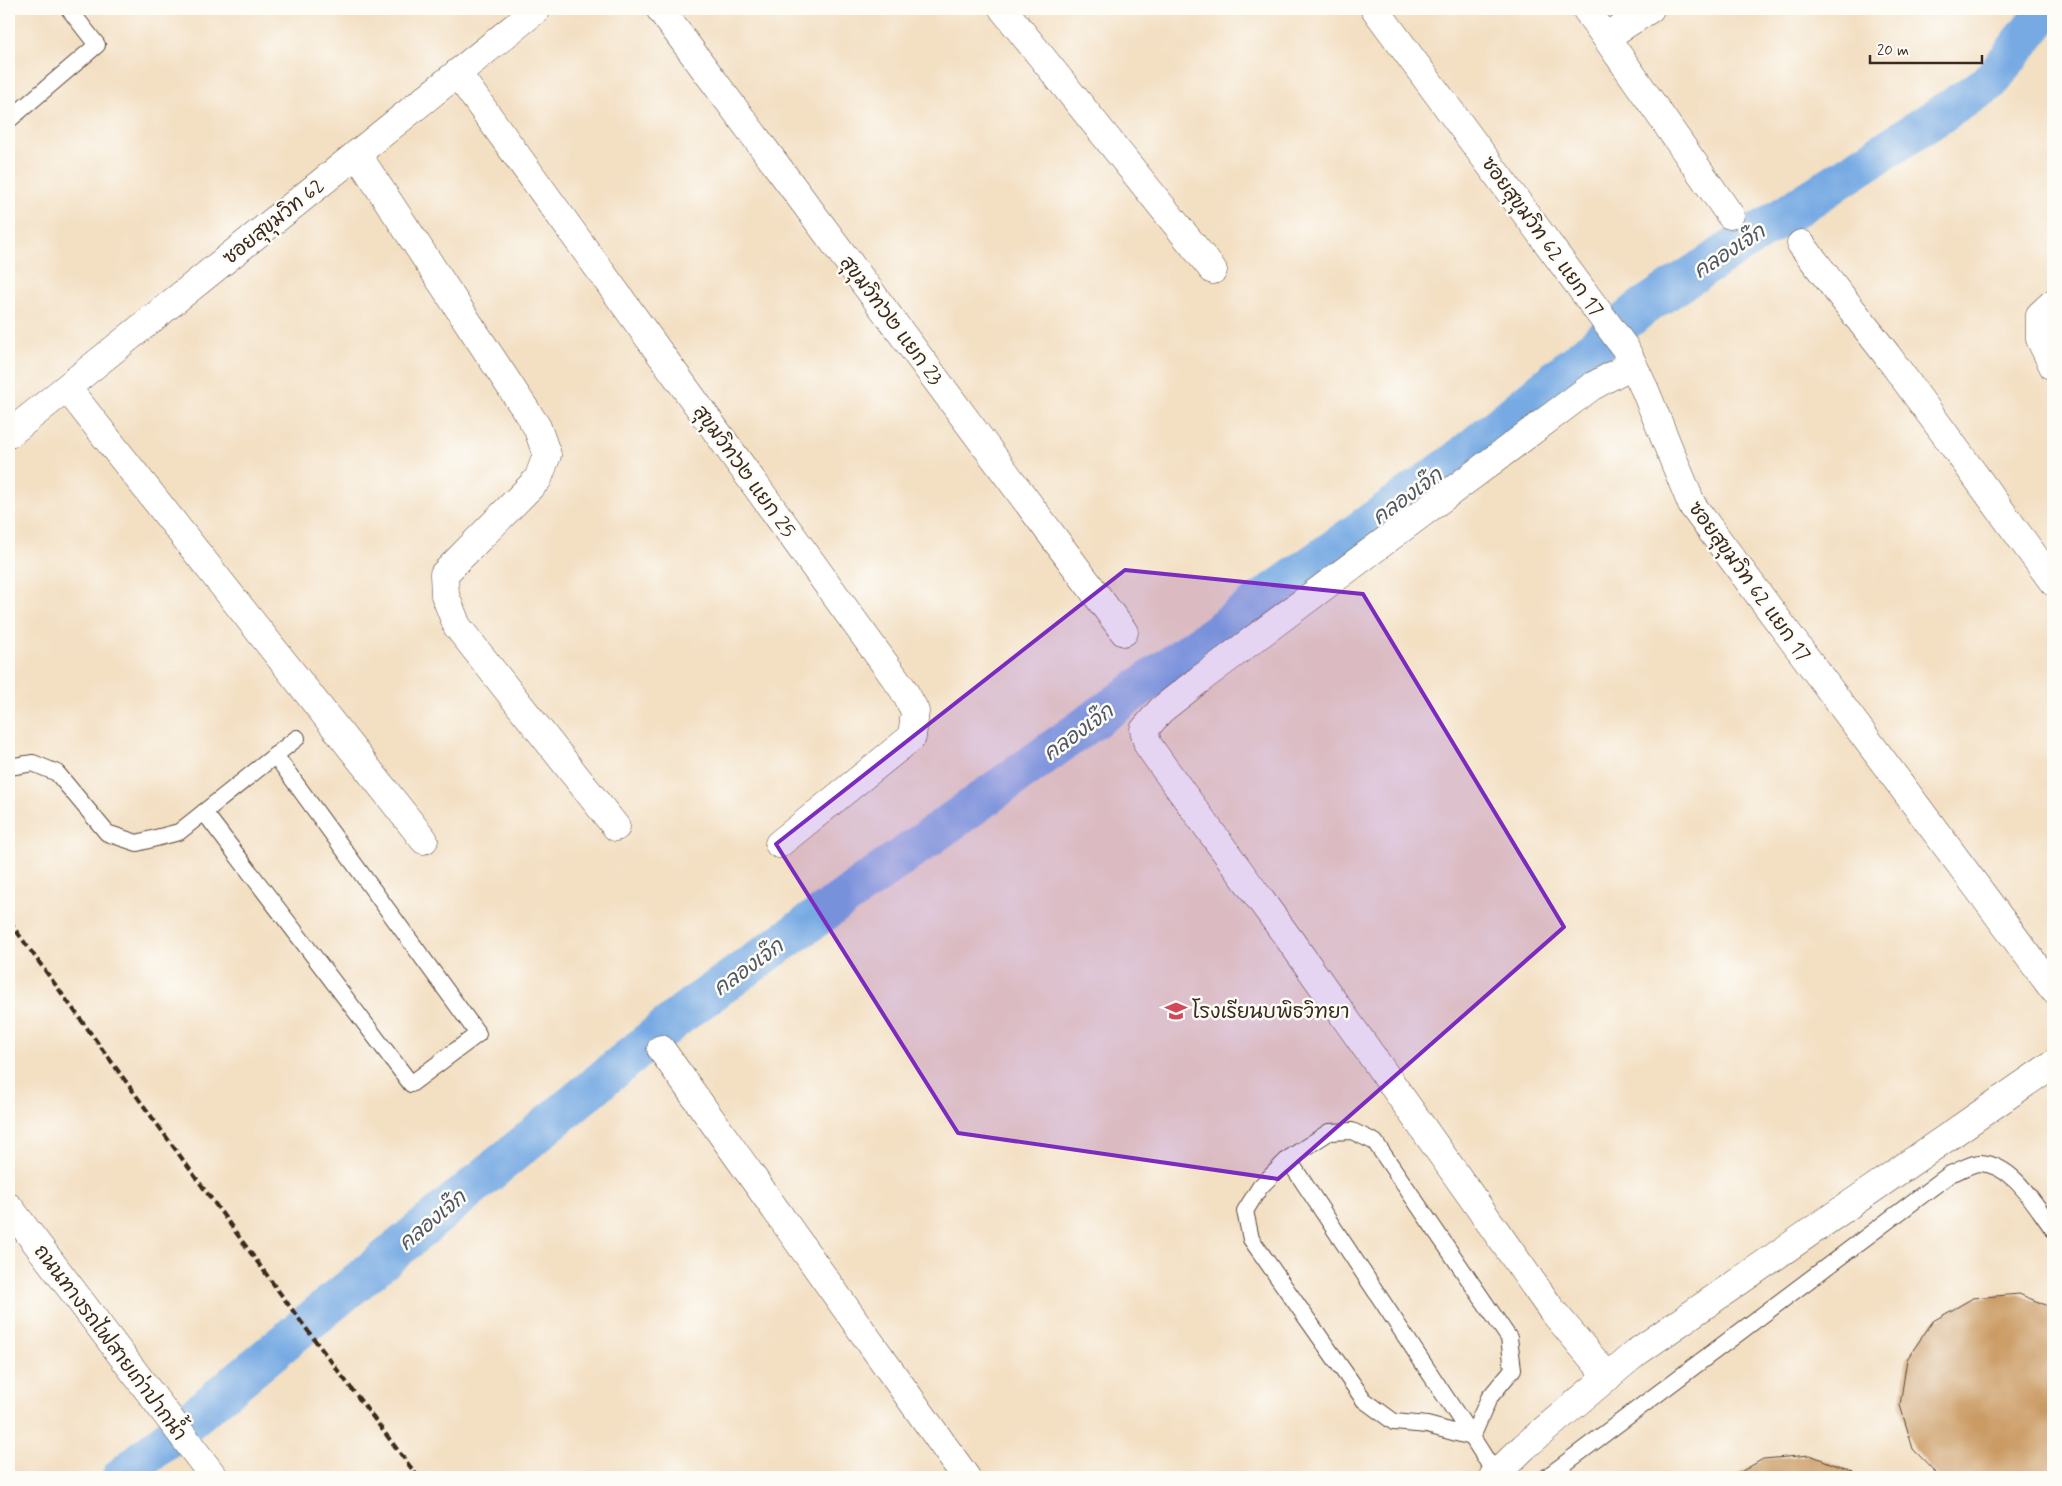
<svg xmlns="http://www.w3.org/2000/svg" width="2062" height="1486" font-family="Mynerve,'Playpen Sans Thai',sans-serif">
<rect width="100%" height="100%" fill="#fdfcf7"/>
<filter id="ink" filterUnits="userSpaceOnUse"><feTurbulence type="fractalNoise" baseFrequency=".02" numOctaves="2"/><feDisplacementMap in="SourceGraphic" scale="10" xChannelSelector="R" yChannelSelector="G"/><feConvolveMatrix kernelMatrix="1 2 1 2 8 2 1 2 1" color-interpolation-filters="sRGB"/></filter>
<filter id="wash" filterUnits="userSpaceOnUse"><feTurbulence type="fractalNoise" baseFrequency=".0096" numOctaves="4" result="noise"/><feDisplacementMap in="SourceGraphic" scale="20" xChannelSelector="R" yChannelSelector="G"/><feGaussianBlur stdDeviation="1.12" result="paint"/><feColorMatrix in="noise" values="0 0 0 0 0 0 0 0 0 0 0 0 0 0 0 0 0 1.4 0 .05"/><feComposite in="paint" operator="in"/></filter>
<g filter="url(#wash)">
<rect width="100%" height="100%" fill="#f3dfc2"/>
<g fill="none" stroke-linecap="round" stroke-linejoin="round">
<polyline stroke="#77aae3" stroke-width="39" points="121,1477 683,1013 1450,466 1643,307 1989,83 2047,9"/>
</g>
<g id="blocks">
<g fill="#cb9b65">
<polygon points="2019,1294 2053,1308 2053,1477 1940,1477 1913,1449 1900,1405 1907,1359 1933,1321 1973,1298"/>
<polygon points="1810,1455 1853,1472 1857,1477 1732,1477 1763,1459"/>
</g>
</g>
</g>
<g filter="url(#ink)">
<use href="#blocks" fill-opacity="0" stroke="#574537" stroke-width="1"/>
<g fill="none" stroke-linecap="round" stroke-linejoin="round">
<g stroke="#574537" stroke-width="18">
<g id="lane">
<polyline points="9,120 97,45 69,9"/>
<polyline points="9,767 33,763 57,773 107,833 137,843 179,832 297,738"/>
<polyline points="204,812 411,1084 478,1034 275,755"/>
<polyline points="1288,1159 1472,1437"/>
<polyline points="1472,1437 1489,1398 1513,1369 1509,1338 1375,1142 1352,1131 1329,1132 1288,1159 1260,1187 1245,1211 1251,1239 1364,1400 1394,1422 1427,1425 1472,1437 1496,1475"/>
<path d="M1547 1477 1950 1174C1959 1171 1971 1163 1980 1163 2013 1164 2035 1205 2053 1229"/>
</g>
</g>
<g stroke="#574537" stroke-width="29">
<g id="street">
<polyline points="660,9 1124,632"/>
<polyline points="1003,9 1213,270"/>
<polyline points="1375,9 1625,348 1645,390 1692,505 2053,989"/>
<polyline points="1586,9 1730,215"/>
<polyline points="1606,37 1650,9"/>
<polyline points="457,73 903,689 915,711 912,737 779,844"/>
<polyline points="357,154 537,427 547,455 538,479 444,574 445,595 457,626 616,827"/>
<polyline points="1801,244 1887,355 2053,582"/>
<polyline points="2053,303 2040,315 2040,339 2053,366"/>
<polyline points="67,388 424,840"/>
<polyline points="661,1049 966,1477"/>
<polyline points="1608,1377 1551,1309 1292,943 1162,765 1148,745 1144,730 1161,710 1199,680 1591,387 1633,364"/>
<polyline points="1493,1477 1524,1447 1637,1352 2053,1064"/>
</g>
</g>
<g stroke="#574537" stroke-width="29">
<g id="secondary">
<polyline points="9,434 537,9"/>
<polyline points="9,1207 214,1477"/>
</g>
</g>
<use href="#lane" stroke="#fff" stroke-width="16"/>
<use href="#street" stroke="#fff" stroke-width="28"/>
<use href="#secondary" stroke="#fff" stroke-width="28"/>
<polyline stroke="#3b2a1e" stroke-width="4" stroke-dasharray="8 4" stroke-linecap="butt" points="9,921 296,1315 418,1477"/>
</g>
</g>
<path fill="#7b2cbf" fill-opacity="0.2" stroke="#7b2cbf" stroke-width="4" stroke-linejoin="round" d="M1125 570 1363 594 1564 927 1278 1179 958 1133 776 844Z"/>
<defs>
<g id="school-bare" transform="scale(1.725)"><path d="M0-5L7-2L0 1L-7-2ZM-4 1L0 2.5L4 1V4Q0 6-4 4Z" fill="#d1495b" stroke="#fdfcf7" stroke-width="2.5" paint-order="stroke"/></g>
</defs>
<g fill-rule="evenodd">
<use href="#school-bare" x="1176" y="1011"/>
</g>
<g text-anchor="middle" stroke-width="5" stroke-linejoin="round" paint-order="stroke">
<g font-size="20" fill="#3b2a1e" stroke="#fdfcf7">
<text transform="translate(273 221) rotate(-39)" y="7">ซอยสุขุมวิท 62</text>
<text transform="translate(1543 236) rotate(54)" y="7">ซอยสุขุมวิท 62 แยก 17</text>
<text transform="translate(892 320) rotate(53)" y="7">สุขุมวิท๖๒ แยก 23</text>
<text transform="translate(745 471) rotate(54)" y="7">สุขุมวิท๖๒ แยก 25</text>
<text transform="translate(1750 581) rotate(54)" y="7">ซอยสุขุมวิท 62 แยก 17</text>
<text transform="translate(111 1342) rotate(53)" y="7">ถนนทางรถไฟสายเก่าปากน้ำ</text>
</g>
<g font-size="20" fill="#3b2a1e" stroke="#fdfcf7" text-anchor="start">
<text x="1192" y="1018">โรงเรียนบพิธวิทยา</text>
</g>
<g font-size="21" font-style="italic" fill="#505763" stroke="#fdfcf7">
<text transform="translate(1729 251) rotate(-33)" y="7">คลองเจ๊ก</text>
<text transform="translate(1407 496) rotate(-36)" y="7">คลองเจ๊ก</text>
<text transform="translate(1078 732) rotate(-36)" y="7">คลองเจ๊ก</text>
<text transform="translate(748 967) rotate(-36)" y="7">คลองเจ๊ก</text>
<text transform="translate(432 1220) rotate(-40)" y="7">คลองเจ๊ก</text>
</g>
</g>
<rect width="2062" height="1486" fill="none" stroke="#fdfcf7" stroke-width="30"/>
<path d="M1870 55v8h112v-8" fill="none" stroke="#3b2a1e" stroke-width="2.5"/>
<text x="1877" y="55" font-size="15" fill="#3b2a1e" stroke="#fdfcf7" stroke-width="4" paint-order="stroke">20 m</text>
</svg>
